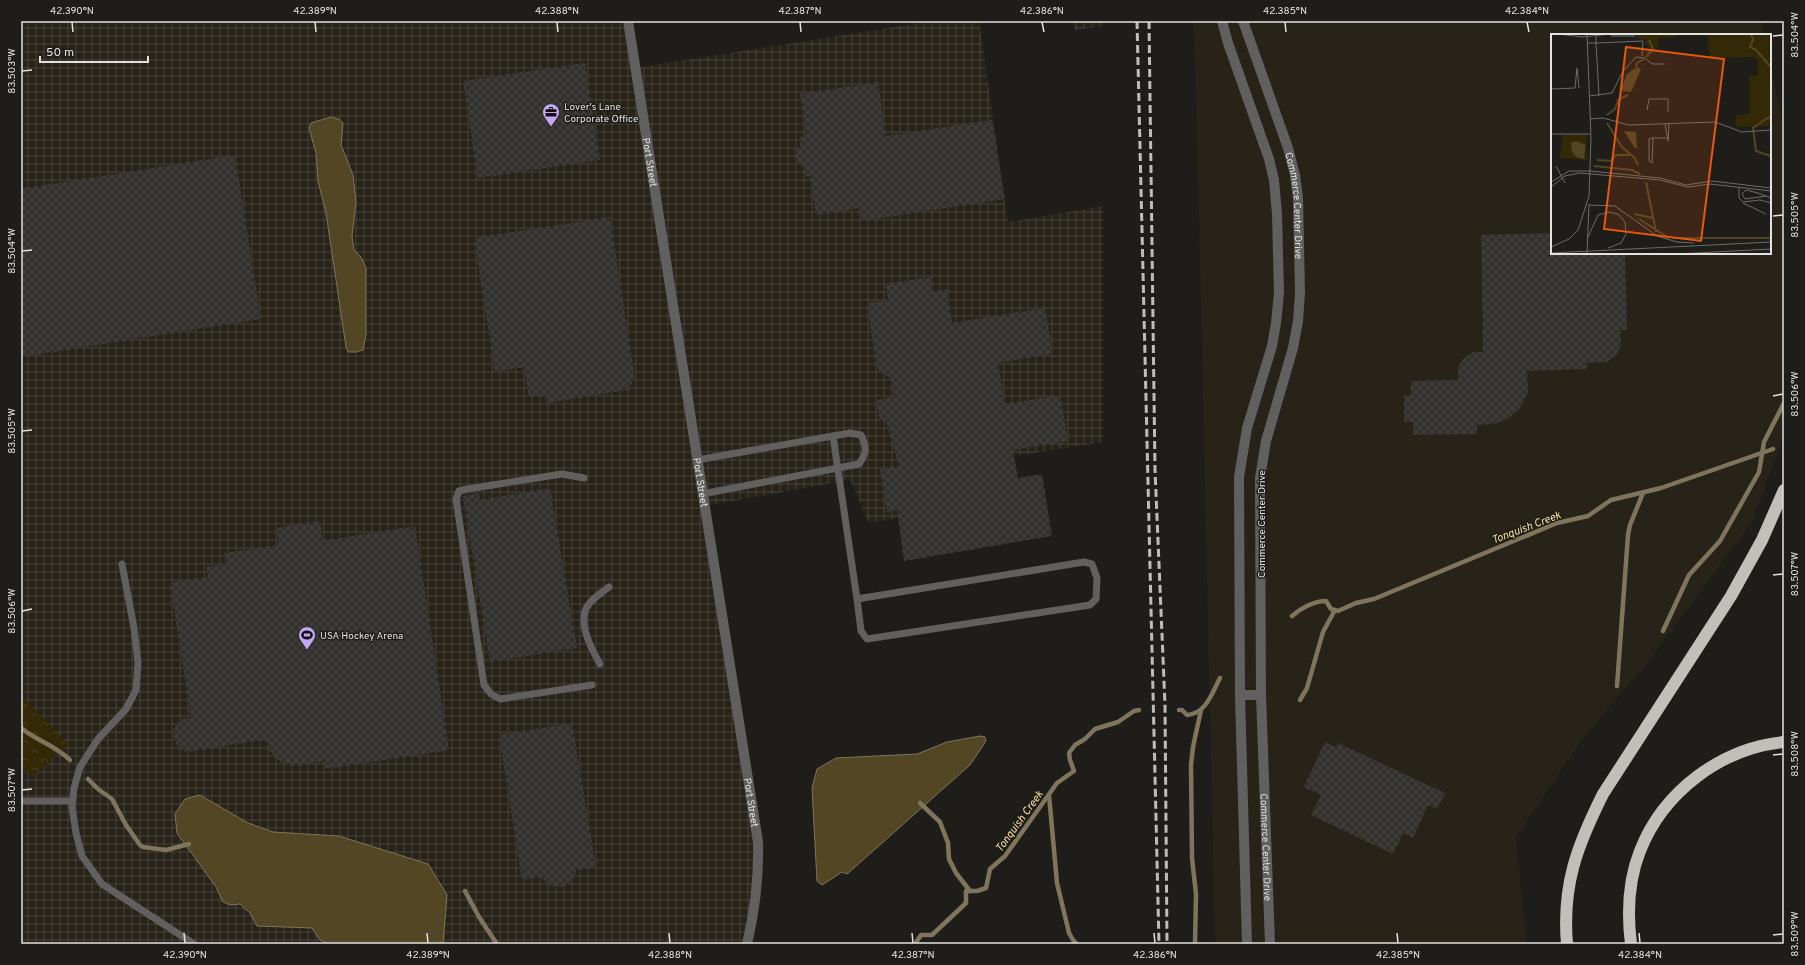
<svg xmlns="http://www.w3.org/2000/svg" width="1805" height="965" font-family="Overpass,sans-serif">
<defs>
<pattern id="industrial-grid" width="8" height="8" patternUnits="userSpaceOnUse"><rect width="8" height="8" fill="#272319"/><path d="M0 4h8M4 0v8" fill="none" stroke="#46433a"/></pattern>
<pattern id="forest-crowns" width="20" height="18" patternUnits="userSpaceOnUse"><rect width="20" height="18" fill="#342906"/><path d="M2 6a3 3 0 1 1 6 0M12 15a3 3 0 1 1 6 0" fill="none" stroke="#483e1e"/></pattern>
<pattern id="building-cross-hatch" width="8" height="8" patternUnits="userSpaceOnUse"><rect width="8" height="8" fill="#33312d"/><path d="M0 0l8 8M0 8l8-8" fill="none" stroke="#474541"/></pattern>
</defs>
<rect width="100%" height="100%" fill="#1f1d19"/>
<polygon fill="#272319" points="1193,21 1762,21 1765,35 1552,35 1552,253 1770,253 1770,62 1784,131 1784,435 1752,522 1649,661 1583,738 1516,837 1527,944 1215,944 1197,127"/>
<g fill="url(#industrial-grid)">
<polygon points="21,21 630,21 635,68 932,21 979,21 1008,222 1103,206 1103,442 995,459 1001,501 869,523 850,480 704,506 758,842 747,944 21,944"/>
<polygon points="1074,21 1101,21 1101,26 1075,30"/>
</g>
<polygon fill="url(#forest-crowns)" points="21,695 68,744 32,777 21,764"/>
<g fill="#524624" stroke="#7e755c">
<polygon points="331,117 339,119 343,123 341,145 353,175 356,202 352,236 354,250 361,257 366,268 366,334 363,350 356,352 348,352 346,347 326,213 318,181 316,153 309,128 311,123"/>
<polygon points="980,736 985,737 986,741 970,765 847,874 842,872 822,885 817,881 812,788 817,769 836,758 917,754 947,742"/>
<polygon points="200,795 248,823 273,832 339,836 428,864 447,895 443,944 330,944 320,940 312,928 257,926 250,913 240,904 231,905 223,902 216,887 177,833 175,814 185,799"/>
</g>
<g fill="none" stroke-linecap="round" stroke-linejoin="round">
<g stroke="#7e755c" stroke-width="4.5">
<path d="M1292 616C1301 608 1314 601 1326 601L1331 609 1338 611 1356 603 1374 599 1557 523 1588 516 1611 500 1661 488 1773 449"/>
<polyline points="1663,631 1689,575 1720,541 1759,472 1764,442 1784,403"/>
<polyline points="1617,686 1628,535 1630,525 1643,493"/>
<polyline points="1300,700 1307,688 1323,632 1335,610"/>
<path d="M1179 710H1182L1187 715C1206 714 1212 693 1220 678"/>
<path d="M21 728C37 741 55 745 70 760"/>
<polyline points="88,779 98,789 112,799 126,825 140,845 143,847 166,850 189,844"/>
<polyline points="1049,795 1057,883 1069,933 1073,940 1077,944"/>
<polyline points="920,803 940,822 948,843 949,859 956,873 970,891"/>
<polyline points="465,891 479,917 497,944"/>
<polyline points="915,944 921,935 932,935 966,903 966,891 977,891 986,888 990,869 1005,856 1057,783 1074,771 1070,760 1069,753 1075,745 1085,739 1095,729 1118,722 1134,711 1139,710"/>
<polyline points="1195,944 1196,894 1192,858 1191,765 1193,747 1201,710"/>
</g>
</g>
<g fill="url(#building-cross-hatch)">
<polygon points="585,63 600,160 478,178 463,81"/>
<polygon points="878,82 886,136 992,120 1005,199 861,221 860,208 816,215 810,176 804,177 802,163 796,164 794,149 801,148 799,137 806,136 800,94"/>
<polygon points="235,155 261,319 21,357 21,189"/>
<polygon points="610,217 635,379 627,390 546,403 545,395 529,397 524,367 495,372 474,238"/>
<polygon points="1552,233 1552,253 1625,253 1627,330 1620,330 1621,345 1616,356 1606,362 1587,363 1587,369 1527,371 1528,392 1521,407 1509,418 1494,424 1477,425 1477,434 1413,435 1413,422 1404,422 1404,395 1411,395 1411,381 1458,380 1458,367 1464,358 1473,352 1483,352 1481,235"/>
<polygon points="931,277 933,292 947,289 952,323 1045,308 1053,353 998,363 1005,404 1060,395 1068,441 1013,450 1018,478 1042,474 1052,536 904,561 897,510 887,512 880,469 899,466 886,421 880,421 876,400 895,397 892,383 889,377 879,371 876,364 867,303 888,300 886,284"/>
<polygon points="550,488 577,648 490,662 463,496 479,493 480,500"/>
<polygon points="320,521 323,541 415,526 449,750 325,769 324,761 295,766 286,764 278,760 268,748 266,739 187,752 181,749 176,744 173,736 175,727 181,719 191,718 170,583 208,577 206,567 226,564 224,553 279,545 276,528"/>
<polygon points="572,723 596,867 576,870 573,881 561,887 549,885 541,877 522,880 499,735"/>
<polygon points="1325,742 1336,747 1338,743 1445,793 1437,809 1428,805 1413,838 1403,833 1393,854 1311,815 1321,795 1304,787"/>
</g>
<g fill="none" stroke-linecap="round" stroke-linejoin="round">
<g stroke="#61605e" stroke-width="7">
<polyline points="833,436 857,599 1084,562 1092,564 1097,578 1096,599 1090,605 867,639 861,631 857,599"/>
<path d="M697 460 850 433 861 435C867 447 867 453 859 464L702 494"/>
<polyline points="584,478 562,474 467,489 459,491 456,499 484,685 491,694 500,699 592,685"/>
<polyline points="122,564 134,628 138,663 136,690 126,709 98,739 80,767 74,788 72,807 76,833 82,856 102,884 194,944"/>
<path d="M600 664C592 650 580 628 585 611 588 601 601 593 609 587"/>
<polyline points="21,801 72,801"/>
</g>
<g stroke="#61605e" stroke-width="10">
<path id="s1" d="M628 21 758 842C759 878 755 910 747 944"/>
<polyline points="1222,21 1228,43 1269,159 1274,180 1277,214 1279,293 1276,323 1272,346 1247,428 1239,477 1240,695 1247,944"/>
<path id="s2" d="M1243 21 1288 148 1295 175 1298 198 1300 293 1298 321 1293 348 1266 441 1260 478 1261 695 1270 944"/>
<polyline points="1240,695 1261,695"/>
</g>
<g stroke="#c1bfb9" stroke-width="12">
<path d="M1567 944C1562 885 1577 846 1603 794L1731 596 1762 540 1784 490"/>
<path d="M1631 944C1627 912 1628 881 1640 851 1663 792 1721 748 1784 742"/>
</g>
<g stroke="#bebdba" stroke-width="3" stroke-dasharray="8 4" stroke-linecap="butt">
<polyline points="1137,21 1159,944"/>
<polyline points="1149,21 1155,470 1165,705 1167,944"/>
</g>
</g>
<path fill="none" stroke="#e3e2df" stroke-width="1.5" d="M72 22 73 32M315 22 316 32M557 22 558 32M800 22 801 32M1042 22 1044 32M1285 22 1286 32M1527 22 1529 32M1773 36 1783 35M22 71 32 70M1773 216 1783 215M22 251 32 250M1773 396 1783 394M22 431 32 430M1773 575 1783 574M22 611 32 609M1773 755 1783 754M22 790 32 789M184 933 185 943M427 933 428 943M669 933 670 943M912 933 913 943M1154 933 1155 943M1397 933 1398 943M1639 933 1640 943M1773 935 1783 934"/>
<defs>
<g id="office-pin" transform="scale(0.9)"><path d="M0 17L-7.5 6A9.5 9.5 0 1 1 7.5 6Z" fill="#c3a7f2" stroke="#1f1d19"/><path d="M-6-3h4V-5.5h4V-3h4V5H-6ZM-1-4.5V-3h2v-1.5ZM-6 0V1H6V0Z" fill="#111"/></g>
<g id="stadium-pin" transform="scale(0.9)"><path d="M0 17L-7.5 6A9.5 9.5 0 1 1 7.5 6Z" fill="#c3a7f2" stroke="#1f1d19"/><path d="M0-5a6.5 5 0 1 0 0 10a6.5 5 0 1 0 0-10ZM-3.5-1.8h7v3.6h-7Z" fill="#111"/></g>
</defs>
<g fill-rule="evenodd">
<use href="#office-pin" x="551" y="112"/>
<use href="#stadium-pin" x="307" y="635"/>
</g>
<g text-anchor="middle" stroke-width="3" stroke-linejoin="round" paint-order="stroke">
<g font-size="10" fill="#e3e2df" stroke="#1f1d19" text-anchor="start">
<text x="564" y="110">Lover's Lane<tspan x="564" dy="12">Corporate Office</tspan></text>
<text x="320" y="639">USA Hockey Arena</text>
</g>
<g font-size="10" fill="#e3e2df" stroke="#1f1d19">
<text dy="4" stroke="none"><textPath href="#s1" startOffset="143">Port Street</textPath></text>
<text dy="4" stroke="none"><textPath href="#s2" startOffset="193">Commerce Center Drive</textPath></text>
<text dy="4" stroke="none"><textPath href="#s1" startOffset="467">Port Street</textPath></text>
<text transform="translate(1261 524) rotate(-90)" y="4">Commerce Center Drive</text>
<text dy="4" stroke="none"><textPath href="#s1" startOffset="791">Port Street</textPath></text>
<text dy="4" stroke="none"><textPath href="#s2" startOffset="840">Commerce Center Drive</textPath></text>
</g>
<g font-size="11" font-style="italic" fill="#f7e1a3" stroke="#1f1d19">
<text transform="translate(1526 527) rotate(-21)" y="4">Tonquish Creek</text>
<text transform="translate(1019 821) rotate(-54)" y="4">Tonquish Creek</text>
</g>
</g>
<g transform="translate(1551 34)">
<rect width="220" height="220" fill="#1f1d19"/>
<path d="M86 0H125V3L108 4 107 13 97 23 94 19 98 16 94 5H86ZM157 0H218L220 92 186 93 184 81 199 80 198 42 207 41V26L204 23 158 24ZM35 100 36 126 9 124 12 101ZM21 113H36L34 124 26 123Z" fill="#342906" fill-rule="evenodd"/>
<path d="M86 33 90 35 80 58 69 57 76 40ZM73 97 85 98 86 115 83 113ZM25 107 35 111 33 125 25 123 21 118 20 109Z" fill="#524624"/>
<path fill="none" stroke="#524624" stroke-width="2" d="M200 0 202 6 199 13 205 16 220 33M95 23 102 15 98 6M85 33 86 29 93 25M56 81 64 75 67 66 77 61M220 85 218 83 202 94 205 117 220 122M56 89 71 113 84 124 87 131M46 126 60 127 65 121H79M43 132 81 136 89 140M95 148 105 198M83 180 102 184M88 185 118 204M121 204H220"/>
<path fill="none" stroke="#6d6c68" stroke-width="1" d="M8 0 31 3 60 0M36 0 40 103 38 162M45 2V9L92 7 91 22M60 2H84M37 9H45L48 62M24 54 26 34 28 54M0 55 24 54M38 62 61 59 72 37 85 23 94 24 101 30H114M96 76 98 65H117V78M39 85 52 84 78 91 164 88 191 98 220 96M114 90 117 107 118 90M0 100H39M102 104 98 105V127L101 129 102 104H118M5 132 14 149M0 148 18 137H39L109 144 135 151 161 147 220 154M0 153 14 142 28 139 109 146 137 153 159 150 220 157M188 153V164L192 168 209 166 220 169M215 162 194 165 191 160 195 156 207 159 215 162 220 164M192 169 215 180M38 171 64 172 106 202 126 208 143 209M37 203 47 181 57 178 67 180 74 188 75 200 70 209 57 214M0 213 18 205 27 196 38 162M0 219 220 208M36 220 38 170M126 220 220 215"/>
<path fill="#e8590c" fill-opacity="0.15" stroke="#e8590c" stroke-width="2" d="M75 13 173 25 150 207 53 195Z"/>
<rect width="220" height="220" fill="none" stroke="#e3e2df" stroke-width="2"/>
</g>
<rect width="1805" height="965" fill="none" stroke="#1f1d19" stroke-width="44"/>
<path d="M40 56v6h108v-6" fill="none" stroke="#e3e2df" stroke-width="2"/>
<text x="46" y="56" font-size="12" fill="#e3e2df" stroke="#1f1d19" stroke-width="3" paint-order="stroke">50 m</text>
<rect x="22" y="22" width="1761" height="921" fill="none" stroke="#e3e2df" stroke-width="1.5"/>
<g font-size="10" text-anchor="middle" fill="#e3e2df">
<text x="72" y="14">42.390°N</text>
<text x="315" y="14">42.389°N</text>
<text x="557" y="14">42.388°N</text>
<text x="800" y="14">42.387°N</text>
<text x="1042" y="14">42.386°N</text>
<text x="1285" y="14">42.385°N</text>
<text x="1527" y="14">42.384°N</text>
<text transform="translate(1794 35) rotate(-90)" y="4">83.504°W</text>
<text transform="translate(11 71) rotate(-90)" y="4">83.503°W</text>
<text transform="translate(1794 215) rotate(-90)" y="4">83.505°W</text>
<text transform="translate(11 251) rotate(-90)" y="4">83.504°W</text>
<text transform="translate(1794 394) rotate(-90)" y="4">83.506°W</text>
<text transform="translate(11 431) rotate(-90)" y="4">83.505°W</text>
<text transform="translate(1794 574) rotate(-90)" y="4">83.507°W</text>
<text transform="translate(11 611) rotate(-90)" y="4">83.506°W</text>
<text transform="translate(1794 754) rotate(-90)" y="4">83.508°W</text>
<text transform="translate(11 790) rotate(-90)" y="4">83.507°W</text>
<text transform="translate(1794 934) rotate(-90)" y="4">83.509°W</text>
<text x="185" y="958">42.390°N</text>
<text x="428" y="958">42.389°N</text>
<text x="670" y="958">42.388°N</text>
<text x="913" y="958">42.387°N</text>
<text x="1155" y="958">42.386°N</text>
<text x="1398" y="958">42.385°N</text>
<text x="1640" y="958">42.384°N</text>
</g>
</svg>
